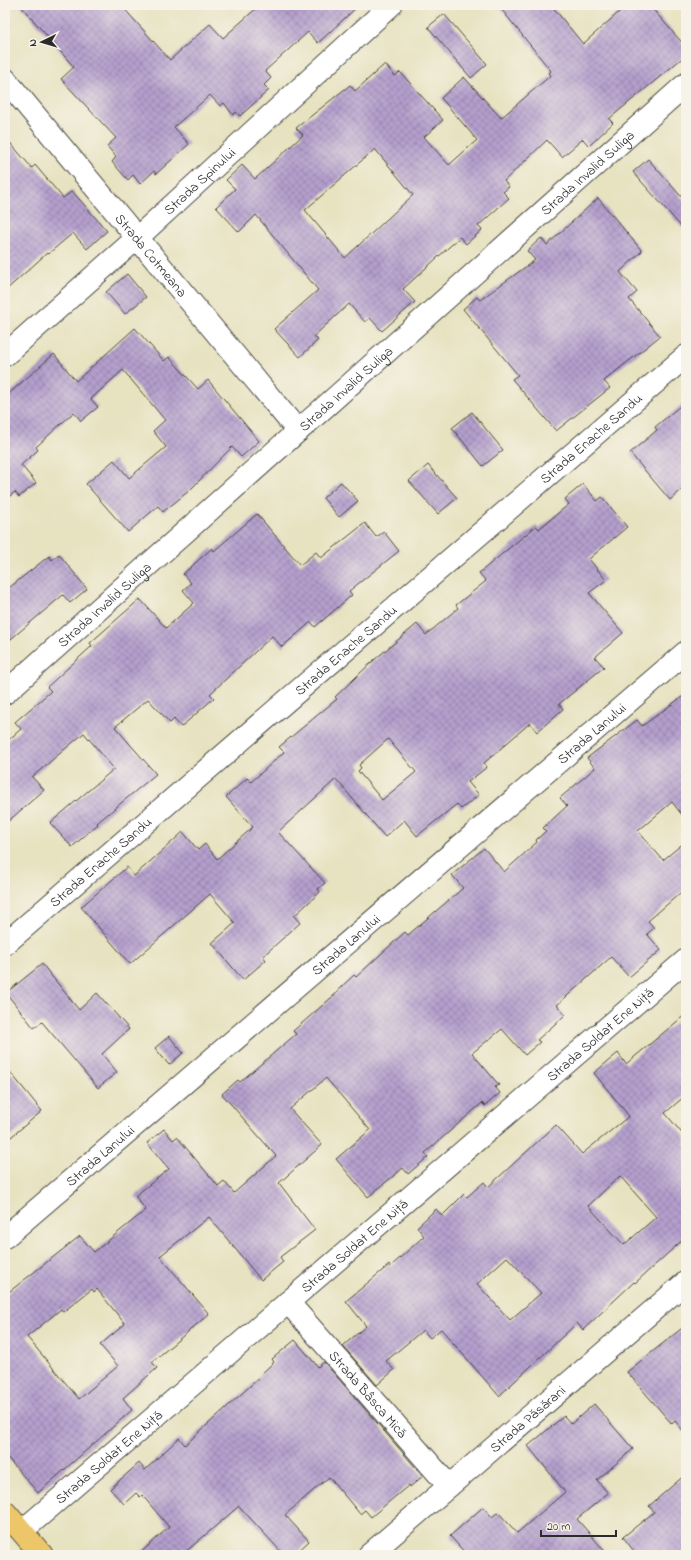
<svg xmlns="http://www.w3.org/2000/svg" width="691" height="1560" font-family="'Indie Flower',sans-serif">
<defs>
<pattern id="building-cross-hatch" width="8" height="8" patternUnits="userSpaceOnUse"><rect width="8" height="8" fill="#b59fcd"/><path d="M0 0l8 8M0 8l8-8" fill="none" stroke="#9382a7"/></pattern>
</defs>
<rect width="100%" height="100%" fill="#f7f3e8"/>
<filter id="ink" filterUnits="userSpaceOnUse"><feTurbulence type="fractalNoise" baseFrequency=".025" numOctaves="2"/><feDisplacementMap in="SourceGraphic" scale="8" xChannelSelector="R" yChannelSelector="G"/><feConvolveMatrix kernelMatrix="1 2 1 2 8 2 1 2 1" color-interpolation-filters="sRGB"/></filter>
<filter id="wash" filterUnits="userSpaceOnUse"><feTurbulence type="fractalNoise" baseFrequency=".012" numOctaves="4" result="noise"/><feDisplacementMap in="SourceGraphic" scale="16" xChannelSelector="R" yChannelSelector="G"/><feGaussianBlur stdDeviation="0.9" result="paint"/><feColorMatrix in="noise" values="0 0 0 0 0 0 0 0 0 0 0 0 0 0 0 0 0 1.4 0 .05"/><feComposite in="paint" operator="in"/></filter>
<g filter="url(#wash)">
<rect width="100%" height="100%" fill="#e7e2c0"/>
<g id="blocks">
<g fill="url(#building-cross-hatch)" fill-rule="evenodd">
<polygon points="20,5 121,5 170,60 210,24 223,38 260,5 359,5 318,43 308,32 265,71 271,78 264,85 269,90 240,116 236,112 233,115 224,103 220,106 210,95 174,127 189,144 156,174 154,171 140,184 133,175 128,180 112,162 116,157 107,146 116,138 61,79 74,67"/>
<path d="M498 5H551L583 44 627 5H649L686 47V55L609 119 613 123 589 146 583 139 562 157 547 140 504 181 509 187 503 192 509 198 478 226 482 230 466 244 460 237 403 289 415 302 382 331 370 318 365 322 349 304 314 336 318 340 300 357 274 329 318 290 256 215 239 232 216 207 235 189 226 180 242 165 255 179 303 135 296 128 350 85 355 91 385 64 395 76 400 72 443 120 424 137 449 165 477 140 441 98 464 77 501 118 551 75 549 73 551 71ZM375 149 413 195 345 258 305 210Z"/>
<polygon points="444,14 487,64 471,78 428,27"/>
<polygon points="5,137 32,168 35,165 63,198 72,191 107,231 87,249 73,233 48,254 47,253 5,291"/>
<polygon points="648,159 686,202 686,232 633,172"/>
<polygon points="598,198 642,251 620,272 637,292 629,299 660,336 604,381 610,388 556,431 512,379 518,375 463,309 477,297 480,300 535,260 527,251 541,238 547,245"/>
<polygon points="127,274 146,297 125,314 106,292"/>
<polygon points="135,328 164,361 169,357 198,389 208,380 259,441 241,457 232,447 190,490 163,512 158,506 128,532 86,484 114,460 129,478 166,447 153,431 165,420 123,370 91,399 98,407 81,421 74,412 36,447 38,450 21,465 36,483 19,497 15,492 5,500 5,397 54,354 76,381"/>
<polygon points="686,401 686,486 670,500 630,453 657,430 655,427"/>
<polygon points="472,412 503,450 483,466 452,428"/>
<polygon points="428,465 457,498 438,514 409,481"/>
<polygon points="341,482 358,501 339,517 323,498"/>
<path d="M583 484 597 501 602 497 627 527 589 559 606 580 589 593 623 633 595 657 604 667 559 704 563 709 537 732 530 723 484 763 487 767 468 782 479 795 461 809 457 804 417 836 404 820 385 837 336 779 278 832 325 883 318 889 320 892 294 916 300 923 263 956 266 960 243 980 212 943 235 923 210 894 130 964 81 907 127 867 134 876 183 832 198 850 205 844 217 859 253 827 226 797 247 778 251 782 284 752 279 747 337 699 335 697 374 660 417 624 426 635 458 608 456 605 486 581 479 573 536 526 539 529 569 504 565 499ZM388 739 416 772 382 800 358 771 361 768 359 765Z"/>
<polygon points="257,514 300,565 316,552 321,558 365,523 376,537 384,532 399,551 349,591 352,595 315,627 311,622 282,647 272,636 210,694 214,698 181,727 174,719 170,723 148,699 115,727 156,774 97,823 98,824 72,847 50,823 114,769 84,733 32,777 44,790 5,824 5,743 21,729 15,722 51,691 47,687 92,646 90,643 140,599 166,628 194,603 183,590 191,583 183,574 212,548 214,551"/>
<polygon points="59,554 87,589 70,603 63,595 5,644 5,591 49,556 52,560"/>
<path d="M686 694V820L672 802 638 831 663 860 686 841V888L648 921 654 928 647 934 661 950 629 977 611 957 557 1005 565 1015 537 1040 540 1042 525 1055 502 1029 472 1053 499 1085 495 1087 500 1093 485 1106 482 1103 425 1153 428 1157 408 1174 403 1168 368 1197 336 1159 370 1130 326 1078 290 1109 322 1145 279 1183 315 1230 280 1257 283 1262 261 1280 209 1217 160 1256 209 1314 152 1362 157 1368 123 1398 132 1410 38 1493 5 1455V1295L80 1236 94 1252 146 1210 135 1196 169 1169 147 1143 164 1129 173 1140 177 1137 218 1186 224 1181 234 1193 276 1156 222 1094 238 1080 240 1082 296 1034 293 1031 339 991 338 990 354 975 356 977 405 932 408 935 463 888 452 875 484 848 504 872 537 842 536 840 546 831 543 828 567 806 560 798 595 768 587 758 637 720 642 726ZM92 1289 94 1292 97 1289 125 1324 100 1345 118 1366 79 1399 27 1337 61 1309 63 1312Z"/>
<polygon points="42,964 79,1010 97,993 129,1029 102,1054 117,1072 98,1088 42,1022 34,1028 6,993"/>
<path d="M686 1014V1095L665 1113 686 1138V1237L635 1283 634 1282 583 1330 577 1323 499 1396 441 1329 430 1338 423 1330 386 1361 394 1370 377 1385 343 1346 366 1326 346 1301 389 1265 390 1267 424 1236 417 1227 436 1209 442 1216 464 1194 467 1197 484 1182 488 1187 556 1125 582 1154 629 1116 594 1073 618 1053 626 1064ZM620 1176 656 1217 624 1245 588 1206ZM507 1257 541 1293 510 1320 477 1284Z"/>
<polygon points="169,1036 183,1053 169,1065 155,1048"/>
<polygon points="5,1066 42,1111 5,1142"/>
<polygon points="686,1325 686,1434 675,1421 672,1424 627,1372"/>
<polygon points="295,1340 318,1367 324,1362 423,1476 410,1487 409,1485 371,1517 365,1510 360,1514 329,1477 285,1515 309,1541 294,1555 284,1555 239,1506 182,1555 138,1555 169,1527 142,1495 140,1497 136,1493 124,1504 110,1489 139,1463 145,1470 179,1438 185,1445 260,1377 259,1376 274,1362 272,1359"/>
<polygon points="594,1404 633,1449 597,1480 608,1493 577,1519 608,1555 467,1555 450,1536 483,1507 492,1517 498,1512 517,1533 565,1492 528,1446 564,1416 571,1424"/>
<polygon points="686,1474 686,1555 637,1555 623,1537 654,1512 649,1506"/>
</g>
</g>
</g>
<g filter="url(#ink)">
<use href="#blocks" fill-opacity="0" stroke="#474641" stroke-width="1"/>
<g fill="none" stroke-linecap="round" stroke-linejoin="round">
<g stroke="#474641" stroke-width="24">
<g id="minor">
<path id="s1" d="M5 79 298 431"/>
<path id="s2" d="M5 355 137 238 391 5"/>
<path id="s3" d="M5 693 686 84"/>
<path id="s4" d="M5 944 686 356"/>
<path id="s5" d="M5 1237 686 652"/>
<path id="s6" d="M288 1302 449 1486"/>
<path id="s7" d="M22 1531 686 960"/>
<path id="s8" d="M369 1555 686 1282"/>
</g>
</g>
<g stroke="#474641" stroke-width="24">
<polyline id="primary" points="5,1512 42,1555"/>
</g>
<use href="#minor" stroke="#fff" stroke-width="22"/>
<use href="#primary" stroke="#ecc669" stroke-width="22"/>
<polyline stroke="#2b2b2b" stroke-width="1" points="5,1546 13,1555"/>
</g>
</g>
<g text-anchor="middle" stroke-width="3" stroke-linejoin="round" paint-order="stroke">
<g font-size="14" fill="#2b2b2b" stroke="#f7f3e8">
<text dy="5" stroke="none"><textPath href="#s3" startOffset="781">Strada Invalid Suliga</textPath></text>
<text dy="5" stroke="none"><textPath href="#s2" startOffset="261">Strada Spinului</textPath></text>
<text dy="5" stroke="none"><textPath href="#s1" startOffset="229">Strada Cotmeana</textPath></text>
<text dy="5" stroke="none"><textPath href="#s3" startOffset="457">Strada Invalid Suliga</textPath></text>
<text dy="5" stroke="none"><textPath href="#s4" startOffset="774">Strada Enache Sandu</textPath></text>
<text dy="5" stroke="none"><textPath href="#s3" startOffset="133">Strada Invalid Suliga</textPath></text>
<text dy="5" stroke="none"><textPath href="#s4" startOffset="450">Strada Enache Sandu</textPath></text>
<text dy="5" stroke="none"><textPath href="#s5" startOffset="773">Strada Lanului</textPath></text>
<text dy="5" stroke="none"><textPath href="#s4" startOffset="126">Strada Enache Sandu</textPath></text>
<text dy="5" stroke="none"><textPath href="#s5" startOffset="449">Strada Lanului</textPath></text>
<text dy="5" stroke="none"><textPath href="#s7" startOffset="762">Strada Soldat Ene Niță</textPath></text>
<text dy="5" stroke="none"><textPath href="#s5" startOffset="125">Strada Lanului</textPath></text>
<text dy="5" stroke="none"><textPath href="#s7" startOffset="438">Strada Soldat Ene Niță</textPath></text>
<text dy="5" stroke="none"><textPath href="#s6" startOffset="122">Strada Bâsca Mică</textPath></text>
<text dy="5" stroke="none"><textPath href="#s8" startOffset="209">Strada Păsărani</textPath></text>
<text dy="5" stroke="none"><textPath href="#s7" startOffset="114">Strada Soldat Ene Niță</textPath></text>
</g>
</g>
<rect width="691" height="1560" fill="none" stroke="#f7f3e8" stroke-width="20"/>
<g transform="translate(42 42) rotate(265)" stroke="#f7f3e8" stroke-width="3" paint-order="stroke">
<path d="M0-3L7 15L0 10L-7 15Z" fill="#2b2b2b"/>
<text y="-6" font-size="11" font-weight="bold" text-anchor="middle" fill="#2b2b2b">N</text>
</g>
<path d="M541 1530v6h75v-6" fill="none" stroke="#2b2b2b" stroke-width="2"/>
<text x="547" y="1530" font-size="12" fill="#2b2b2b" stroke="#f7f3e8" stroke-width="3" paint-order="stroke">20 m</text>
</svg>
